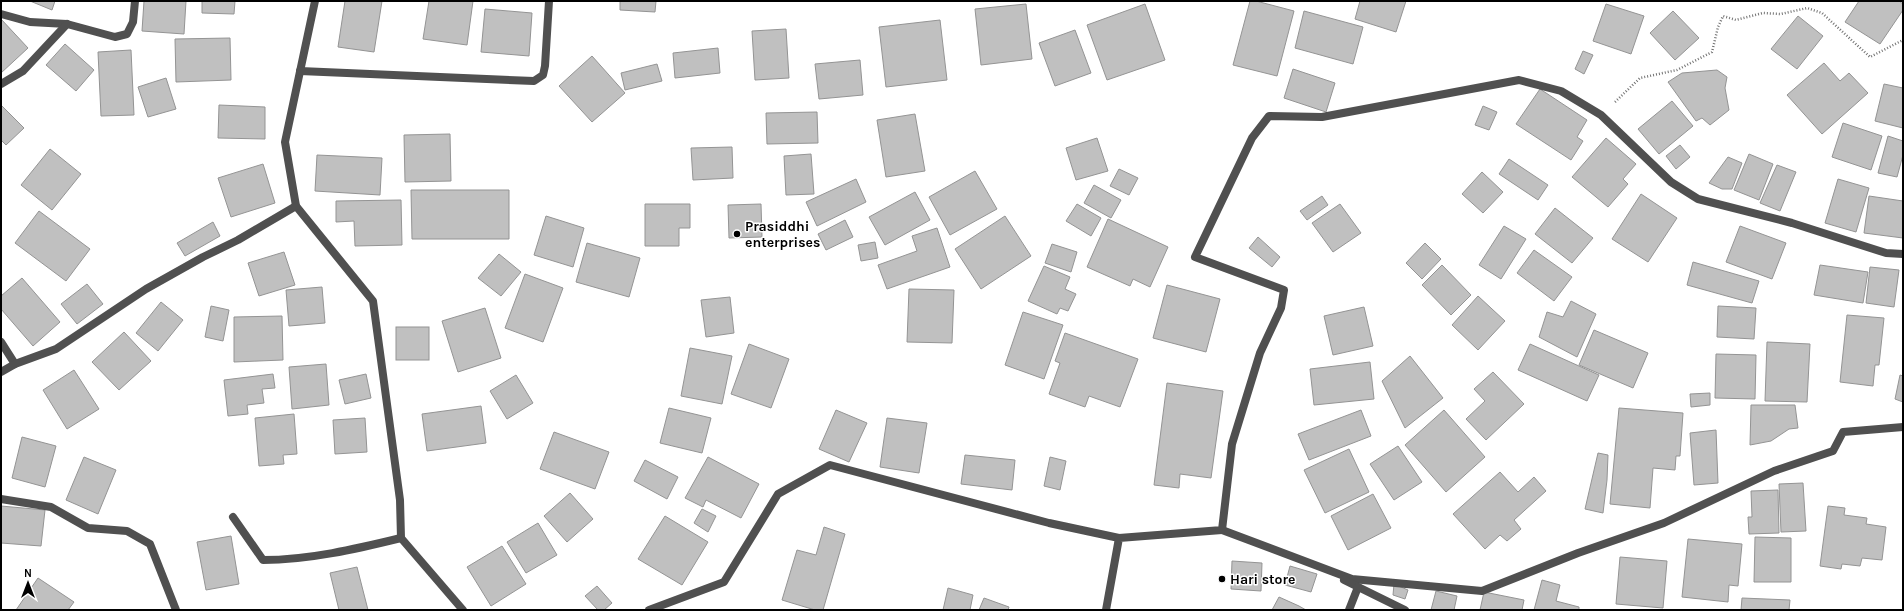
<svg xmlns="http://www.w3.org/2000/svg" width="1904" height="611" font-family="Karla,sans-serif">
<rect width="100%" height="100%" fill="#fff"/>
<g fill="#c0c0c0" stroke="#949494">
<polygon points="30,1 55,1 52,10"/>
<polygon points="144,1 186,1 184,34 142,31"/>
<polygon points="202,1 235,1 234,14 202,13"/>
<polygon points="345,1 382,1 374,52 338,47"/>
<polygon points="429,1 473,1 467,45 423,39"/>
<polygon points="620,1 656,1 655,12 620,10"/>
<polygon points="1250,1 1256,1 1294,11 1277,76 1233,65"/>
<polygon points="1360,1 1406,1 1396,32 1355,19"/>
<polygon points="1859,1 1899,1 1903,4 1903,10 1880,44 1845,22"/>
<polygon points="1026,4 1032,59 981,65 975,9"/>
<polygon points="1145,4 1165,60 1107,80 1087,25"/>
<polygon points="1606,4 1644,16 1631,54 1593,41"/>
<polygon points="485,9 532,13 529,56 481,52"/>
<polygon points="1304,11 1363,27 1353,64 1295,48"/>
<polygon points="1673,11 1699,38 1675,60 1650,33"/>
<polygon points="1798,16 1823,36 1797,69 1771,49"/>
<polygon points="1,19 28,48 1,73"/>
<polygon points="940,20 947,80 886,87 879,27"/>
<polygon points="786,29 789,78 755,80 752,31"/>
<polygon points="1075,30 1091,73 1055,86 1039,43"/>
<polygon points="230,38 231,80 176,82 175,39"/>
<polygon points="65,44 94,70 76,91 46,65"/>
<polygon points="718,48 720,73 675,78 673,53"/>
<polygon points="131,50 134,115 101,116 98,52"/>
<polygon points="1583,51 1593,55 1584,74 1575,69"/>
<polygon points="592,56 625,93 592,122 559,86"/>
<polygon points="860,60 863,95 819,99 815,64"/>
<polygon points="1824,63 1840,81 1849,73 1868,93 1822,134 1787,95"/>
<polygon points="657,64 662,81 625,90 621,73"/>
<polygon points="1293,69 1335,83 1326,112 1284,98"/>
<polygon points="1717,70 1727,77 1725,88 1729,110 1710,125 1702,118 1696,121 1668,82 1682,73"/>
<polygon points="166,78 176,109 148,117 138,87"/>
<polygon points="1884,84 1903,88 1903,128 1875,121"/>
<polygon points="1540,89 1587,120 1577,137 1583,141 1571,160 1516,124"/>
<polygon points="1672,101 1693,126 1659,154 1638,129"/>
<polygon points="1,105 24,128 6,145 1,140"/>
<polygon points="219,105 265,107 265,139 218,138"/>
<polygon points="1483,106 1497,112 1489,130 1475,125"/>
<polygon points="817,112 818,143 767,144 766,113"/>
<polygon points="915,114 925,171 886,177 877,120"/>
<polygon points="1843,123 1882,136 1871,170 1832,157"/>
<polygon points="450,134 451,181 405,182 404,135"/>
<polygon points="1888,136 1903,141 1903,155 1897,177 1878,173"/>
<polygon points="1097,138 1108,171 1076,180 1066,148"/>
<polygon points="1606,138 1636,164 1623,179 1628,184 1608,207 1572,177"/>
<polygon points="1680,145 1690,157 1676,169 1666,156"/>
<polygon points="732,147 733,178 693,180 691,148"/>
<polygon points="50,149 81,174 52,210 21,185"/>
<polygon points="811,154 814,194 786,195 784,156"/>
<polygon points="1749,154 1773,164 1759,200 1734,190"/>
<polygon points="317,155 382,158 380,195 315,191"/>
<polygon points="1728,157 1742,163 1732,189 1722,189 1709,183"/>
<polygon points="1509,159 1548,185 1538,200 1499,174"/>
<polygon points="263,164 275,203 231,217 218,178"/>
<polygon points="1777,165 1796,172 1780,211 1760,203"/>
<polygon points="1119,169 1138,178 1129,195 1110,186"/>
<polygon points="975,171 997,209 950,235 929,197"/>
<polygon points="1482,172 1503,192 1483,213 1462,194"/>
<polygon points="856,179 866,202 817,226 806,202"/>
<polygon points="1838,179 1869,188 1856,232 1825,223"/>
<polygon points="1094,185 1121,200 1111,218 1084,203"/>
<polygon points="411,190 509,190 509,239 412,239"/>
<polygon points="915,192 930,220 885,245 869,217"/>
<polygon points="1641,194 1677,218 1648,262 1612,239"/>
<polygon points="1322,196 1328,205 1307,220 1300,211"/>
<polygon points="1869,196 1903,201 1903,238 1864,233"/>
<polygon points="401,200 402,245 355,246 354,221 336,222 336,201"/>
<polygon points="645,204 690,204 690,228 679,228 679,246 645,246"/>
<polygon points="761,204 762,237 729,238 728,205"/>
<polygon points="1077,204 1101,218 1091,236 1066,221"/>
<polygon points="1340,204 1361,233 1333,252 1312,223"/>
<polygon points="1555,208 1593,238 1572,263 1535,234"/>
<polygon points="39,211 90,249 66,281 15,243"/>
<polygon points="546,216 584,228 573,267 534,255"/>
<polygon points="1005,216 1031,256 981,289 955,249"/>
<polygon points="1108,219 1168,247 1150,287 1133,279 1130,286 1087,267"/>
<polygon points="845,220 853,237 826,250 818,234"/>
<polygon points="213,222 220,236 185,256 177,243"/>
<polygon points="1504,226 1526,239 1501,279 1479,265"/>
<polygon points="1740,226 1786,243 1772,279 1726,262"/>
<polygon points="937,228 950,267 887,289 878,265 917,251 912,236"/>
<polygon points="1258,237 1280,257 1272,267 1249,248"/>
<polygon points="875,242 878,258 861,261 858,245"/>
<polygon points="587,243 640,258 629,297 576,282"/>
<polygon points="1425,243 1441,259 1422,279 1406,263"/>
<polygon points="1052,244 1077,252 1071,272 1045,263"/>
<polygon points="1534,250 1572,277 1554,301 1517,273"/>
<polygon points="284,252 295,285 259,296 248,263"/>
<polygon points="499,254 521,272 501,296 478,278"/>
<polygon points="1693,262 1759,281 1752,303 1687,285"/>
<polygon points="1442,265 1471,295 1451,315 1422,285"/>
<polygon points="1820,265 1868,272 1863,303 1814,295"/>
<polygon points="1044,266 1070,277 1065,289 1076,294 1068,311 1060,308 1057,314 1028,301"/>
<polygon points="1870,267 1899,270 1894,307 1866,303"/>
<polygon points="525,274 563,288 543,342 505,328"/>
<polygon points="22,278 60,322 33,346 1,309 1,296"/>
<polygon points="87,284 103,304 77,324 61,304"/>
<polygon points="1167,285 1220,299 1206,352 1153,338"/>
<polygon points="322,287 325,323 289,326 286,290"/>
<polygon points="909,289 954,290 952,343 907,342"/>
<polygon points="1478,296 1505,321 1478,350 1452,325"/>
<polygon points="730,297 734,333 706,337 701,300"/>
<polygon points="1571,301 1596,314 1577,357 1539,337 1547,312 1563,317"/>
<polygon points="161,302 183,320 158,351 136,333"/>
<polygon points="211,306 229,310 223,341 205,337"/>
<polygon points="1718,306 1756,308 1754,339 1717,337"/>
<polygon points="1364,307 1373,346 1333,355 1324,316"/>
<polygon points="485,308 501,358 458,372 442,321"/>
<polygon points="1023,312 1063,325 1044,379 1005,365"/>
<polygon points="1847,315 1884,318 1879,365 1875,365 1873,386 1840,382"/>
<polygon points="282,316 283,360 234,362 234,317"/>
<rect x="396" y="327" width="33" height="33"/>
<polygon points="1594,330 1648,353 1633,388 1579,365"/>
<polygon points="124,332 151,361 119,390 92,362"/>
<polygon points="1065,333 1138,359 1120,407 1089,396 1085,407 1049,394 1060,363 1055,361"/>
<polygon points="1767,342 1810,344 1807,402 1765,401"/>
<polygon points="749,344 789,359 771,408 731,394"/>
<polygon points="1530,344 1599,375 1587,401 1518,370"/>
<polygon points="690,348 732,356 722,404 681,396"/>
<polygon points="1716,354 1756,355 1755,399 1715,398"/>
<polygon points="1410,356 1443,398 1405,428 1382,381"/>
<polygon points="1370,362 1374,399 1314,405 1310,369"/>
<polygon points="326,364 329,405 292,409 289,367"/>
<polygon points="74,370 99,409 67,429 43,390"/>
<polygon points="1493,372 1524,404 1486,440 1466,419 1485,401 1474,389"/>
<polygon points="273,374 275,388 262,389 264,403 247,405 248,414 228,416 224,380"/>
<polygon points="366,374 371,398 345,404 339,380"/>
<polygon points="516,375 533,403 507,419 490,391"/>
<polygon points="1900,375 1903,376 1903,402 1895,399"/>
<polygon points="1167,383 1223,391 1211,478 1180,474 1179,488 1154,485"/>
<polygon points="1710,393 1710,405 1691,407 1690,394"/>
<polygon points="1751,405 1795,405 1798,428 1789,429 1771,441 1750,445"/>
<polygon points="481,406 486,443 427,451 422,414"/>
<polygon points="669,408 711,418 702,453 660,443"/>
<polygon points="1619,408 1683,413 1680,456 1676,456 1675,470 1653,468 1650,508 1610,504"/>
<polygon points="836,410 867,423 849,462 819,449"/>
<polygon points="1361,410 1371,436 1309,460 1298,434"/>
<polygon points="1444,410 1485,457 1446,492 1405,445"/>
<polygon points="294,414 297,454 283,455 284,464 259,466 255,418"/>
<polygon points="365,418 367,452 335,454 333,420"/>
<polygon points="887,418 927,423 919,473 880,467"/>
<polygon points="1716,430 1718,483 1694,485 1690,433"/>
<polygon points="554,432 609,452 595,489 540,469"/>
<polygon points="22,437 56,446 45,487 12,478"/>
<polygon points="1398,446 1422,482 1394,500 1370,464"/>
<polygon points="1349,449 1369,492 1325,513 1304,470"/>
<polygon points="1598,453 1608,455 1607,480 1603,513 1585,509"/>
<polygon points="965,455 1015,460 1012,490 961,484"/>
<polygon points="84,457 116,470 98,514 66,500"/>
<polygon points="708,457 759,484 741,518 706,500 703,507 685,498"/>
<polygon points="1050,457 1066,461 1060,490 1044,486"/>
<polygon points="645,460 678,477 667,499 634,481"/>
<polygon points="1500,472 1518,492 1534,477 1546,491 1514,520 1521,529 1507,541 1500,535 1485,549 1453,514"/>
<polygon points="1803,483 1806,531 1781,532 1779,484"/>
<polygon points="1778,490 1779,533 1749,534 1748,517 1752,517 1751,491"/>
<polygon points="570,493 593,519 567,542 544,516"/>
<polygon points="1373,494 1391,528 1348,550 1331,516"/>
<polygon points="1,506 45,510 41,546 1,543"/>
<polygon points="1828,506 1845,508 1844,515 1867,518 1866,524 1886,527 1882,560 1862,558 1860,566 1842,564 1841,569 1820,566"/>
<polygon points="702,509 716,516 708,532 694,523"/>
<polygon points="665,516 708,542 682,585 638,559"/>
<polygon points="538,523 557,555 526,573 507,542"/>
<polygon points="824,527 845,534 823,610 815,610 782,600 797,550 816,555"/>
<polygon points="231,536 239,584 206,590 197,542"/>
<polygon points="1755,537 1791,538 1791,582 1754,582"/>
<polygon points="1688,539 1742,544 1738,586 1729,585 1728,602 1682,597"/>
<polygon points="502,546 526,584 491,606 467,567"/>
<polygon points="1620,557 1667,561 1663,608 1616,604"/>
<polygon points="1232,561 1262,563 1261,591 1231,589"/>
<polygon points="1290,566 1317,574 1311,592 1285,585"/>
<polygon points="357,567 368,610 339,610 330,573"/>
<polygon points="38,578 74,602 68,610 16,610"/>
<polygon points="1542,580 1560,585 1556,601 1579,607 1579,610 1534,610"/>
<polygon points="1394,584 1408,590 1405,599 1393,595"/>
<polygon points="597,586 612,603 604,610 598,610 585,596"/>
<polygon points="948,588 973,595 970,610 943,610"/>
<polygon points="1436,591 1457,596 1454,610 1431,610"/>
<polygon points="1484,592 1524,600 1522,610 1480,610"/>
<polygon points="1279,597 1299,606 1306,610 1272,610"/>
<polygon points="984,598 1009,607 1008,610 979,610"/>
<polygon points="1742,598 1790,600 1789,610 1741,610"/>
</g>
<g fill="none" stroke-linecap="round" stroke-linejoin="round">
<polyline stroke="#727272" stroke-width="2.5" stroke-dasharray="1 2" stroke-linecap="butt" points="1615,102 1640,78 1677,70 1712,52 1718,27 1723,16 1736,20 1763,13 1781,14 1807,8 1822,13 1870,57 1903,40"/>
<g stroke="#505050" stroke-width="8">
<polyline points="315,1 285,142 296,206 373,301 400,500 401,538 463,610"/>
<polyline points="1,14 30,22 67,24 115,37 127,34 133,22 135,1"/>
<polyline points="300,71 534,81 543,75 545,66 549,1"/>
<polyline points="1,84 23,71 67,24"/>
<polyline points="1,342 15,364"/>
<polyline points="1,372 15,364 56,349 146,289 203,257 238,240 296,206"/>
<polyline points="1,499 51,507 88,528 127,531 150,544 176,610"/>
<path d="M233 517 263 560C309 560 356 549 401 538"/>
<polyline points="1222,530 1352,579 1482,591 1578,553 1664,523 1774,471 1833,451 1843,432 1903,427"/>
<polyline points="1344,580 1405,610"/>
<polyline points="649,610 724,582 778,494 830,465 1049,523 1119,538"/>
<polyline points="1106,610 1119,538 1222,530 1232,444 1260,353 1281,308 1284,290 1195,257 1252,138 1269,116 1322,117 1519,80 1561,91 1601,115 1671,182 1698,199 1792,223 1886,253 1903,254"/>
<polyline points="1349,610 1358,587"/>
</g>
</g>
<g fill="#000" stroke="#fff" stroke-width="1.5">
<circle cx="737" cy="234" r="4"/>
<circle cx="1222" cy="579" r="4"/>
</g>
<g text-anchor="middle" stroke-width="3" stroke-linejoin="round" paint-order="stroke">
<g font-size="14" font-weight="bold" fill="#000" stroke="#fff" text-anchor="start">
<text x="745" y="231">Prasiddhi<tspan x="745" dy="16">enterprises</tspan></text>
<text x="1230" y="584">Hari store</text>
</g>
</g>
<rect width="1904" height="611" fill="none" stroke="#000000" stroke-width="4"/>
<g transform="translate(28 583)" stroke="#ffffff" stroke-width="3" paint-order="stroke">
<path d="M0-3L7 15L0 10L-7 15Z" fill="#000000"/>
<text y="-6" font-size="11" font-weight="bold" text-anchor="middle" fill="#000000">N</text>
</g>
</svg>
